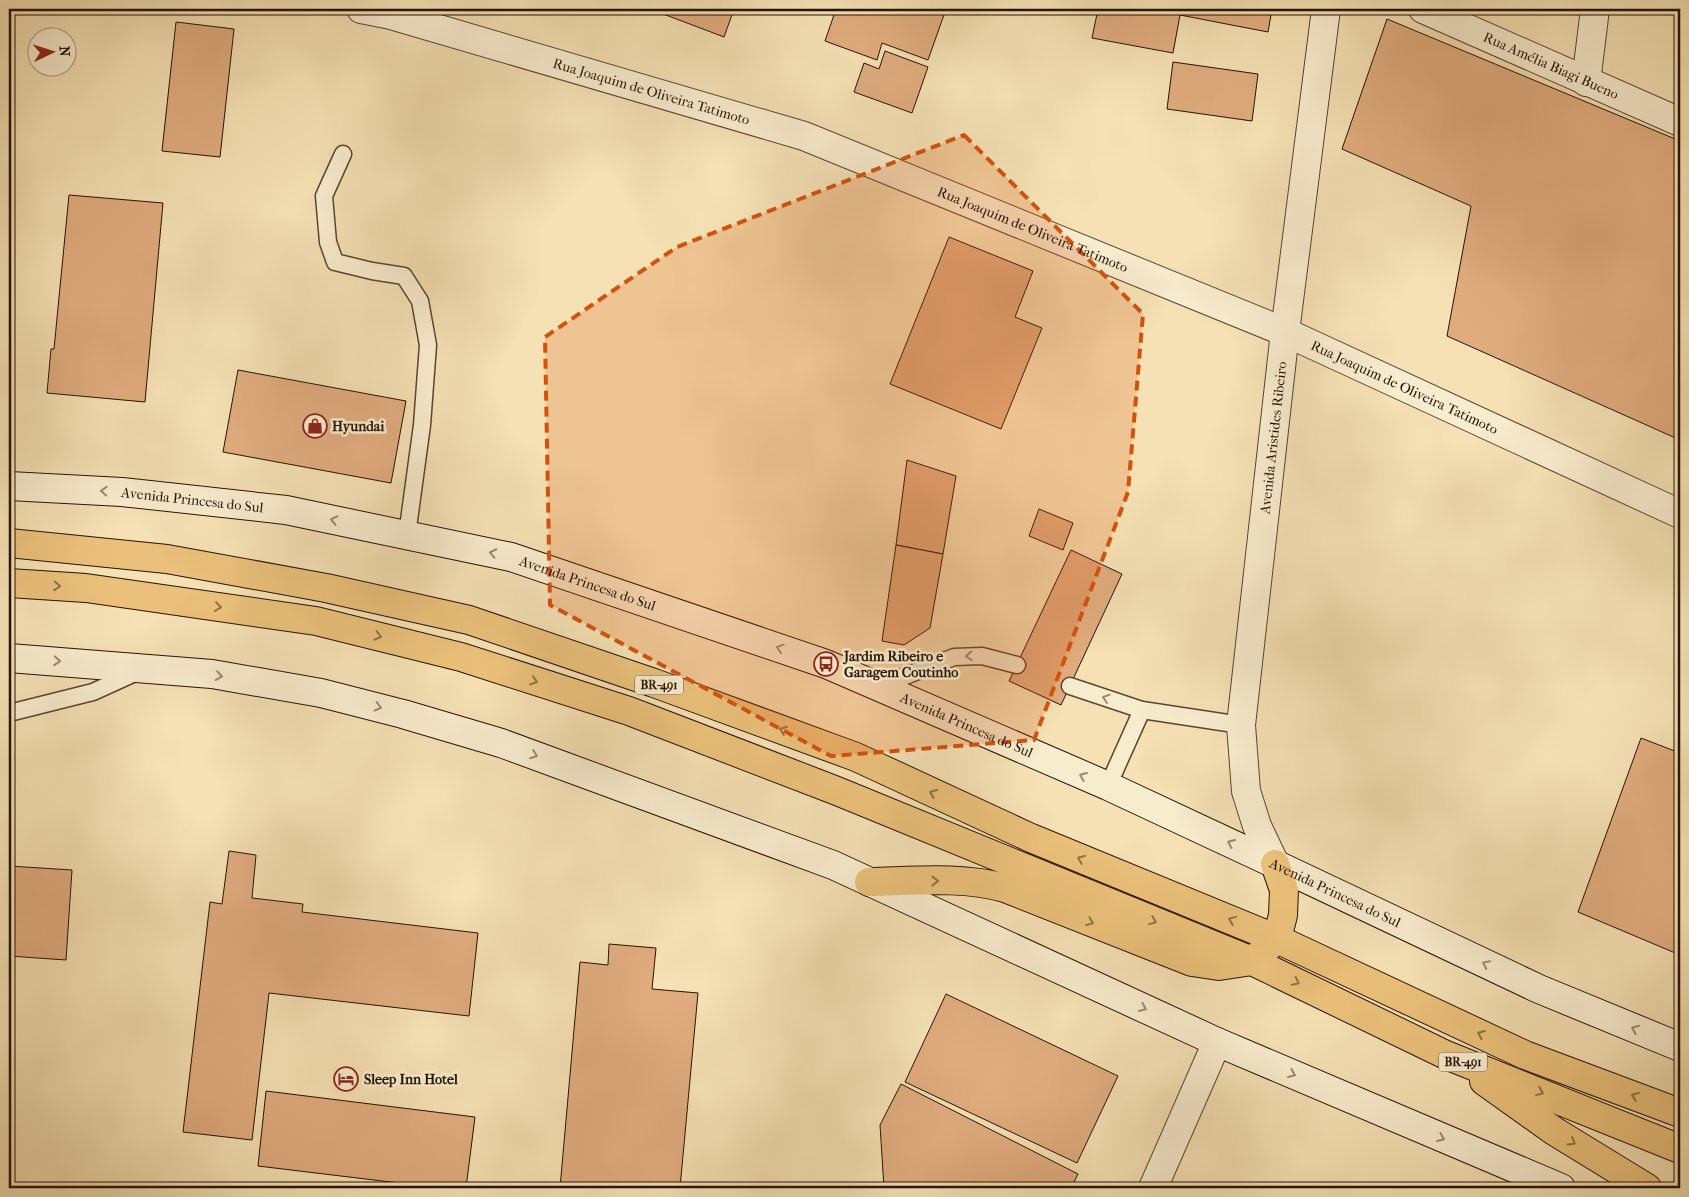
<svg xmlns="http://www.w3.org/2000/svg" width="1689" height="1197" font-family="'IM FELL French Canon',serif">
<rect width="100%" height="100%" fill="#f5e1b4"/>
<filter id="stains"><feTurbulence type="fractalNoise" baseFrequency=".004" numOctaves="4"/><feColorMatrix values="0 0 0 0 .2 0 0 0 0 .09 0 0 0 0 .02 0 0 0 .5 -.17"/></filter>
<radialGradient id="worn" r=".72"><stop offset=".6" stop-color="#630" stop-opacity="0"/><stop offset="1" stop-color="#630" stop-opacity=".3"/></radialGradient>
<g fill="#e0ac7e" stroke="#241301">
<polygon points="650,9 734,9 724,37"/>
<polygon points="836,9 946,9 928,60 882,43 877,60 825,41"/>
<polygon points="1098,9 1272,9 1268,32 1180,15 1173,53 1092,38"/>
<polygon points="1387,19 1680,141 1680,440 1447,336 1471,206 1342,149"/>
<polygon points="176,22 234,29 220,157 162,151"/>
<polygon points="885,51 928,67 912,113 854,92 864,63 879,69"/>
<polygon points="1173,62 1258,74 1252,121 1167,109"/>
<polygon points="69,195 163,203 145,402 47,393 51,349 54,349"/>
<polygon points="949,237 1033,271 1015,317 1042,328 1001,429 890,384"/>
<polygon points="238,370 406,401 391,483 223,452"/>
<polygon points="907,460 956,476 943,554 896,545"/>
<polygon points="1039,509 1073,523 1063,550 1029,536"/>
<polygon points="896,545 943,554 930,628 904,645 882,641"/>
<polygon points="1071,550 1122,574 1061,705 1009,681"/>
<polygon points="1641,738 1680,753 1680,955 1578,912"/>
<polygon points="229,851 256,855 252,898 303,904 302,912 478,933 469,1016 269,993 252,1140 183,1132 210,902 222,904"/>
<polygon points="9,866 72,870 66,960 9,956"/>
<polygon points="609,944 656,948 652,989 698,993 680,1188 560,1188 580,962 608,965"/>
<polygon points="946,994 1118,1076 1077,1163 905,1082"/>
<polygon points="901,1084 1078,1174 1071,1188 884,1188 880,1125"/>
<polygon points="266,1091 475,1117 466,1188 440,1188 258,1166"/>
</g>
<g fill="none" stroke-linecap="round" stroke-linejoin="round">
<g stroke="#58462e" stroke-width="19">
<g id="service">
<polyline points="343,154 324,196 328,242 335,262 372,271 404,276 420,301 428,345 422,425 407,535"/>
<polyline points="1070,686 1142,710 1241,725"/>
<polyline points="877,687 954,657 982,656 1017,665"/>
<polyline points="9,713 93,692 137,672"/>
<polyline points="1108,786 1142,710"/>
</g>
</g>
<g stroke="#58462e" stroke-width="30">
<g id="minor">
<path id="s1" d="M361 9 391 15 804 136 1285 332 1680 514"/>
<path id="s2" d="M1423 9 1680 122"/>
<polyline points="1586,82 1595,9"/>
<polyline points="1153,1188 1217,1042"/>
</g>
</g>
<g stroke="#58462e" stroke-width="30">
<g id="tertiary">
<path id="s3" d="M1275 864 1257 826 1246 791 1241 725 1285 332 1326 9"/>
</g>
</g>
<g stroke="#241301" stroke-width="30">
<g id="secondary">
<path id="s4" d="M9 486 122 492 286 510 511 557 826 664 1108 786 1275 864 1539 989 1680 1047"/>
<polyline points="9,658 212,674 321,693 403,714 501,743 833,865 1217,1042 1561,1188"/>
</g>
</g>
<g stroke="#241301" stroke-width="30">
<g id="trunk">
<polyline points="9,543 167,559 326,588 469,620 654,683 856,757 1031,838 1277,939 1525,1055 1680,1113"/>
<polyline points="9,583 86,588 316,621 461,657 629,711 837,791 1252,961 1446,1055 1680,1149"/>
<path d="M869 882C914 881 962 876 1005 888L1192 962 1219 966 1252 961 1277 939 1283 915 1284 890 1275 864"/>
<polyline points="1484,1081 1554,1131 1647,1188"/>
</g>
</g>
<use href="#service" stroke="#f8ecce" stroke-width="16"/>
<use href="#minor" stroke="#f8ecce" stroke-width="28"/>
<use href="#tertiary" stroke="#f8ecce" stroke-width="28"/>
<use href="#secondary" stroke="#f8ecce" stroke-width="28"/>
<use href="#trunk" stroke="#eac07a" stroke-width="28"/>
</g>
<defs><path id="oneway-chevron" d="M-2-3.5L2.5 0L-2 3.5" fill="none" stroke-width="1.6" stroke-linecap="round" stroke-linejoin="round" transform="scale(1.25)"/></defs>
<g stroke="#998a72">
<use href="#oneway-chevron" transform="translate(104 491) rotate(-177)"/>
<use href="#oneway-chevron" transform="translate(334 520) rotate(-168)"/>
<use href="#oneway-chevron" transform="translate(493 553) rotate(-168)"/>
<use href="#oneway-chevron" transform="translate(780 648) rotate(-161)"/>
<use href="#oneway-chevron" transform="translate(969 656) rotate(177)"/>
<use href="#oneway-chevron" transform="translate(57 661) rotate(5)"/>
<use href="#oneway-chevron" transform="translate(219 676) rotate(9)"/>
<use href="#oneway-chevron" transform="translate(1106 698) rotate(-161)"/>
<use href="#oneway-chevron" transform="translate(378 707) rotate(14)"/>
<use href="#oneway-chevron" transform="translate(534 755) rotate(20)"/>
<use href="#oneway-chevron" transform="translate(1083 776) rotate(-157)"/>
<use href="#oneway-chevron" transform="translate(1231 843) rotate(-155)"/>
<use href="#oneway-chevron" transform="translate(1486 964) rotate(-154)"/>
<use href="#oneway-chevron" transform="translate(1143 1008) rotate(25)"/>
<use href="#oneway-chevron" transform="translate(1635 1029) rotate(-158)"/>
<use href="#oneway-chevron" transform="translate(1292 1074) rotate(23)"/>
<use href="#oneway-chevron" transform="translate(1441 1138) rotate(23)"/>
</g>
<g stroke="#917244">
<use href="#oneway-chevron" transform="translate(57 586) rotate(4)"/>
<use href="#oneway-chevron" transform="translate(218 607) rotate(8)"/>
<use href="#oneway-chevron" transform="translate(378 636) rotate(14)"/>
<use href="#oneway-chevron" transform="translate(534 681) rotate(18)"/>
<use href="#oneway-chevron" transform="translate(783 730) rotate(-160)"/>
<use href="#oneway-chevron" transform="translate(933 793) rotate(-155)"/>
<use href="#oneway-chevron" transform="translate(1081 859) rotate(-158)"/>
<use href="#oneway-chevron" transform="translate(935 881)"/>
<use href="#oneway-chevron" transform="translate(1232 920) rotate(-158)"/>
<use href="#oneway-chevron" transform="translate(1153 921) rotate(22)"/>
<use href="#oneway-chevron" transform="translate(1090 922) rotate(22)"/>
<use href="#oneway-chevron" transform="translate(1296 982) rotate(26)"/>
<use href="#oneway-chevron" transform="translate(1481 1034) rotate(-155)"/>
<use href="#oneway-chevron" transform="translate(1540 1092) rotate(22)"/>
<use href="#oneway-chevron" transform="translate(1635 1096) rotate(-159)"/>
<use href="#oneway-chevron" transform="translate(1572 1142) rotate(32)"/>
</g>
<path fill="#d4520b" fill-opacity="0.2" stroke="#d4520b" stroke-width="4" stroke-dasharray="10 6" stroke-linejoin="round" d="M964 135 1143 314 1128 492 1034 740 831 756 550 605 545 337 677 247Z"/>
<defs>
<g id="shop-ring" transform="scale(1.25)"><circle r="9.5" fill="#f8ecce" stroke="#8f2418" stroke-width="1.5"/><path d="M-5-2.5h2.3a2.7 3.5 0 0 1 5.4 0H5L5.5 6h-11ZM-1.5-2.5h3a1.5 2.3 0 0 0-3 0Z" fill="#8f2418"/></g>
<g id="bus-ring" transform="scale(1.25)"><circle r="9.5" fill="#f8ecce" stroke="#8f2418" stroke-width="1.5"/><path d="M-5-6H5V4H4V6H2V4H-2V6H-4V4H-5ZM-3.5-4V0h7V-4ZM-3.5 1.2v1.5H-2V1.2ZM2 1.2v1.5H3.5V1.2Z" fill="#8f2418"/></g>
<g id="hotel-ring" transform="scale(1.25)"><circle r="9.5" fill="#f8ecce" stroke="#8f2418" stroke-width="1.5"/><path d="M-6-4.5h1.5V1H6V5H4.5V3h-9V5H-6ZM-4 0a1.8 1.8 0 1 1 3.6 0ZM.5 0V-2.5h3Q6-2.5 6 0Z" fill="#8f2418"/></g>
</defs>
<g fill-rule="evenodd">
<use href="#shop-ring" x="315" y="426"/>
<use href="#bus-ring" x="826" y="664"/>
<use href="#hotel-ring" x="346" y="1079"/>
</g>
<g text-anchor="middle" stroke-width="5" stroke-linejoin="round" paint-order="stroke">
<g fill="#f8ecce" stroke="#64543e" stroke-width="1">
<rect x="635" y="675.5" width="48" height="19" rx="4"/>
<rect x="1439" y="1052.5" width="48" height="19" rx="4"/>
</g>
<g font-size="12" font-weight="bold" fill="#241301">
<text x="659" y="689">BR-491</text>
<text x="1463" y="1066">BR-491</text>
</g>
<g font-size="14" fill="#241301" stroke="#f8ecce">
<text dy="5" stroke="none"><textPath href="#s2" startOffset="140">Rua Amélia Biagi Bueno</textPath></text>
<text dy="5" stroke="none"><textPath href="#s1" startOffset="302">Rua Joaquim de Oliveira Tatimoto</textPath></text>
<text dy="5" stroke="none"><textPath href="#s1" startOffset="708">Rua Joaquim de Oliveira Tatimoto</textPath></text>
<text dy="5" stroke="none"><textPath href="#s1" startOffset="1112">Rua Joaquim de Oliveira Tatimoto</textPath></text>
<text dy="5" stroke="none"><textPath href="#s3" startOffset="434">Avenida Aristides Ribeiro</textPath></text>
<text dy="5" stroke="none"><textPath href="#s4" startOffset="184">Avenida Princesa do Sul</textPath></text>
<text dy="5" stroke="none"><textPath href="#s4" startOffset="589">Avenida Princesa do Sul</textPath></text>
<text dy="5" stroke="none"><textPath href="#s4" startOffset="994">Avenida Princesa do Sul</textPath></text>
<text dy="5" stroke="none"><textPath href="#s4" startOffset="1399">Avenida Princesa do Sul</textPath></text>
</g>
<g font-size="14" font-weight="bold" fill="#241301" stroke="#f8ecce" text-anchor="start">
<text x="332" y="431">Hyundai</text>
<text x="844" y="661">Jardim Ribeiro e<tspan x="844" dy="16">Garagem Coutinho</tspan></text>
<text x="364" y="1084">Sleep Inn Hotel</text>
</g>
</g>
<rect width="1689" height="1197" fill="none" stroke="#f5e1b4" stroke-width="30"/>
<rect x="10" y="10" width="1669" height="1177" fill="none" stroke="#241301" stroke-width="2.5"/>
<rect x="15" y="15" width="1659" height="1167" fill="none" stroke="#241301"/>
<g transform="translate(52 52) rotate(86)"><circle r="24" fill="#f8ecce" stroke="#a3957c"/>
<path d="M0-4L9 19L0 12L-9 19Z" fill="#8f2418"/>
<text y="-8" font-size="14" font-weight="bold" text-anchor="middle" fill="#241301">N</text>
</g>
<rect width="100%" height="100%" filter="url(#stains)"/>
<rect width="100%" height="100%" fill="url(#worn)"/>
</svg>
